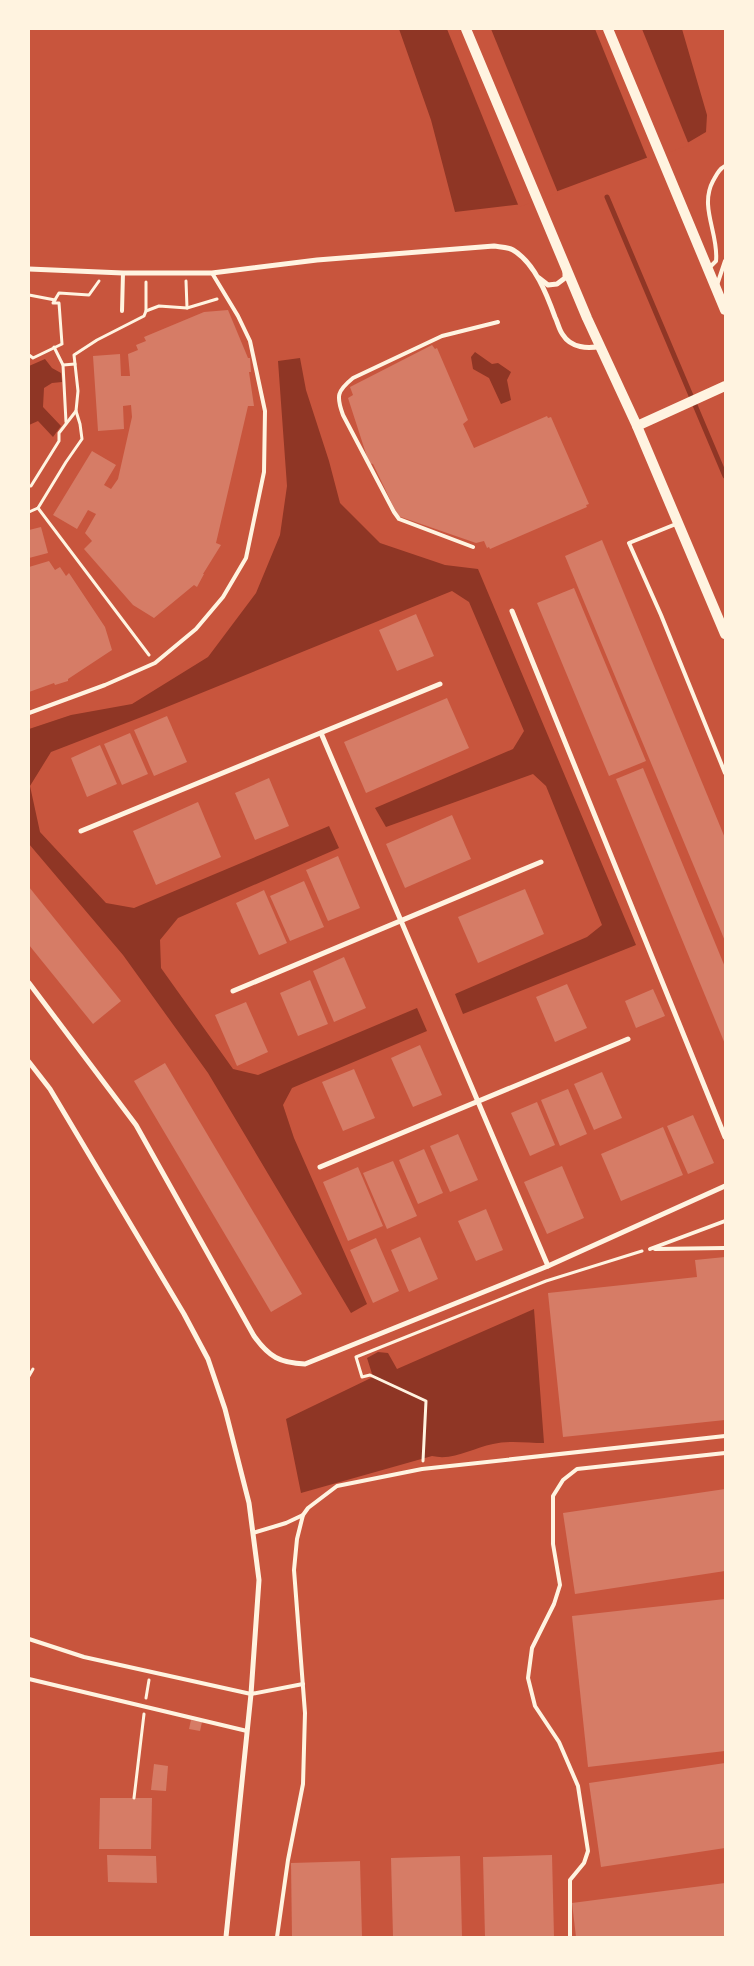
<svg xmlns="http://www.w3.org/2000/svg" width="754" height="1966" font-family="'Fira Sans',sans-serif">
<rect width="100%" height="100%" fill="#c8553d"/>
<g fill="#8f3625">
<polygon points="399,29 682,29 707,115 706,132 689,142 523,204 455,212 431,120"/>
<polygon points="475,352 492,364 498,363 511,372 507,380 511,400 501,404 489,378 473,369 471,357"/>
<polygon points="300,358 306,390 329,461 340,503 380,543 445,565 478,569 636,945 463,1014 455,994 587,937 602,925 546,786 533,774 386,827 375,808 513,749 524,731 469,602 452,591 152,713 51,752 30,786 40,832 106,903 134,908 329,826 339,848 178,918 160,940 161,968 233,1069 258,1075 417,1008 427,1031 292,1088 283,1105 294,1138 367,1304 351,1313 208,1073 123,955 29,844 29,729 71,715 132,704 208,657 256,593 280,535 287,486 278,361"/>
<polygon points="45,359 52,368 61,373 62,382 52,383 44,388 43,407 61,426 53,437 38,421 29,425 29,366"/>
<path d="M534 1309 544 1443C528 1443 509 1440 493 1444 472 1448 454 1461 432 1456L301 1493 286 1419 373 1377 367 1358 378 1352 388 1353 397 1369Z"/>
</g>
<g fill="#c8553d">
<polygon points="447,29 491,29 558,193 519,207"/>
<polygon points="595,29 642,29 689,145 648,160"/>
</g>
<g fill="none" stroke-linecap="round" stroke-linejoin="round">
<polyline stroke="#8f3625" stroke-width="5" points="607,197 725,476"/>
</g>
<g fill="#d67c66">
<polygon points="228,310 248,358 250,358 251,372 249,372 254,406 248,406 216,543 221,545 203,574 204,574 197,587 194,585 154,618 133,605 84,549 92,541 85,533 96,514 88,510 77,529 53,515 92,451 116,465 104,485 111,489 118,479 132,417 131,405 123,406 124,429 98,431 93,356 120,354 121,376 130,376 128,354 138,350 136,345 146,341 144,337 204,312"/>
<polygon points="432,345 435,349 437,348 468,420 463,424 474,448 547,416 548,418 551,417 589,504 586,505 587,507 490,549 489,547 487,548 484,541 476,543 398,516 373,464 369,463 348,398 353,395 350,387"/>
<polygon points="41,527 48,553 29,558 29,530"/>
<polygon points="602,540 725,838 725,941 565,556"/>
<polygon points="49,561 55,570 60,567 66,576 69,573 105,627 112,650 68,679 68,681 55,685 54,683 29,692 29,567"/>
<polygon points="574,588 646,761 609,776 537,603"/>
<polygon points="416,614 434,656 397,671 379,630"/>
<polygon points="447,698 469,748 366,793 344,742"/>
<polygon points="167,716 187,762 154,776 134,730"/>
<polygon points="130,733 148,774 122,785 104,744"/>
<polygon points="100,745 117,784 87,797 71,758"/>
<polygon points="643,768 725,967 725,1044 616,779"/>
<polygon points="269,778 289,826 255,840 235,793"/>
<polygon points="198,802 221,857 156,885 133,831"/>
<polygon points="452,815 471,859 405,888 386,844"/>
<polygon points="338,856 360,908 328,921 306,870"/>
<polygon points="304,881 324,927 290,941 270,896"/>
<polygon points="29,887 121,1001 93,1024 29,945"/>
<polygon points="525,889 544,934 478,963 458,917"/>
<polygon points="264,890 287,943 259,955 236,903"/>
<polygon points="344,957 366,1008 334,1022 313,971"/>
<polygon points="310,980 328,1024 298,1036 280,993"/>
<polygon points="567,984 587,1028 555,1042 536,997"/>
<polygon points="653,989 665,1016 636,1028 625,1001"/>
<polygon points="246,1002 268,1052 237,1066 215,1015"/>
<polygon points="420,1045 442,1095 413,1107 391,1058"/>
<polygon points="165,1063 302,1294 271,1312 134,1081"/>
<polygon points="354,1069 375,1118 343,1131 322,1082"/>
<polygon points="602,1072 622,1118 594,1130 574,1084"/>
<polygon points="568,1089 587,1134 560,1146 541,1100"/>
<polygon points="537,1102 555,1145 530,1156 511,1113"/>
<polygon points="693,1115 714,1163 688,1174 667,1126"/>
<polygon points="663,1127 683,1175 621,1201 601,1154"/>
<polygon points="458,1134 478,1180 450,1192 430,1146"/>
<polygon points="424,1149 443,1193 418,1204 399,1160"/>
<polygon points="393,1161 417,1216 387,1229 363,1173"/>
<polygon points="562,1166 584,1218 547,1234 524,1182"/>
<polygon points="358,1167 383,1226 348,1241 323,1182"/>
<polygon points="486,1209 503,1250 476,1261 458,1221"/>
<polygon points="420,1237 438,1279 409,1292 391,1250"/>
<polygon points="376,1238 399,1291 373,1303 350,1250"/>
<polygon points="725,1257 725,1420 563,1437 548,1293 697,1277 695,1260"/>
<polygon points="725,1489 725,1571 575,1594 563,1513"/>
<polygon points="725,1599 725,1751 588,1767 572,1616"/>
<polygon points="191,1720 202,1722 200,1731 189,1729"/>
<polygon points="725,1763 725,1848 601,1867 589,1783"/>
<polygon points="154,1764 168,1766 166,1791 151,1790"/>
<polygon points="100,1798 152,1798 151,1849 99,1849"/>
<polygon points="107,1855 156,1856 157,1883 108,1882"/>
<polygon points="552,1855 554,1937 485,1937 483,1857"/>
<polygon points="460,1856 462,1937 393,1937 391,1858"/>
<polygon points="360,1861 362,1937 292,1937 291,1863"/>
<polygon points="725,1883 725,1937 576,1937 572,1903"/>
</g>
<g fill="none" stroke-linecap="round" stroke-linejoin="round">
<g stroke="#fff3e0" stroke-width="3">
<polyline points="186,281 187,308"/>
<polyline points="146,282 146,311"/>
<polyline points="29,295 55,300"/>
<polyline points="54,347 63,365 66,422"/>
<polyline points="29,355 33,358 62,344 59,303 53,303 59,293 89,295 99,281"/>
<polyline points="63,365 75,364"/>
<polyline points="29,486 31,486 59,441 59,433 76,411"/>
<polyline points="38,508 149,655"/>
<polyline points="29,512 38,508 66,462 82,439 80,424 76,411 78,391 74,355 97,340 144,316 146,311 159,306 187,308 217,299"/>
<polyline points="29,1376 33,1369"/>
<polyline points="423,1461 426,1401 370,1375 362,1377 356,1357 546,1281 642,1251"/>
<polyline points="146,1698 149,1680"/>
<polyline points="134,1798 144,1714"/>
</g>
<g stroke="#fff3e0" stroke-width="4">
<path d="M709 268 716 261C719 234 699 207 713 181 717 174 719 169 725 166"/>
<polyline points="717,285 725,261"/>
<polyline points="122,311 123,273"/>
<polyline points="676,524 629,543 661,615 725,773"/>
<path d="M473 547 399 519 394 512 343 415C336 396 337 391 353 378L442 336 498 322"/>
<polyline points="29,713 105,685 155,663 196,629 223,597 246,558 264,472 265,411 250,341 238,316 212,273"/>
<polyline points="650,1249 725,1221"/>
<polyline points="655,1249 725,1248"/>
<polyline points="253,1533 286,1523 303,1515"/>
<polyline points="29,1639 84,1657 251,1694 303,1684"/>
<polyline points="29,1679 247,1731"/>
<polyline points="277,1937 288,1860 303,1784 305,1713 294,1570 297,1539 303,1515 308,1508 337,1486 422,1469 725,1436"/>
<polyline points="570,1937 570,1880 584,1863 588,1851 578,1786 559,1742 535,1706 528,1678 532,1648 554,1604 560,1585 553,1544 553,1496 563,1480 577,1469 725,1453"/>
</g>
<g stroke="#fff3e0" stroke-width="5">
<path d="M29 269 123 273H212L317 260 494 246C500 247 508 247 513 250 535 263 547 295 555 317 558 323 559 330 563 335 571 348 588 349 601 346"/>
<polyline points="539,278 548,285 557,284 565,278 565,272"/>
<polyline points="512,611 725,1137"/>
<polyline points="81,831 440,684"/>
<path d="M29 983 136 1125 254 1336C269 1357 280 1363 305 1364L548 1266 321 733"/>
<polyline points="233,991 541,862"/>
<polyline points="29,1062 50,1089 184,1314 208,1359 225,1409 249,1503 259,1580 251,1694 226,1937"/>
<polyline points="320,1167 628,1039"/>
<polyline points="548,1266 725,1186"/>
</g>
<g stroke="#fff3e0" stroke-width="10">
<polyline points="466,29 587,318 637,426 725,634"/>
<polyline points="608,29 725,310"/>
<polyline points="637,426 725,386"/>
</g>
</g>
<rect width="754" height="1966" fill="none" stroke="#fff3e0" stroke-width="60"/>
</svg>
